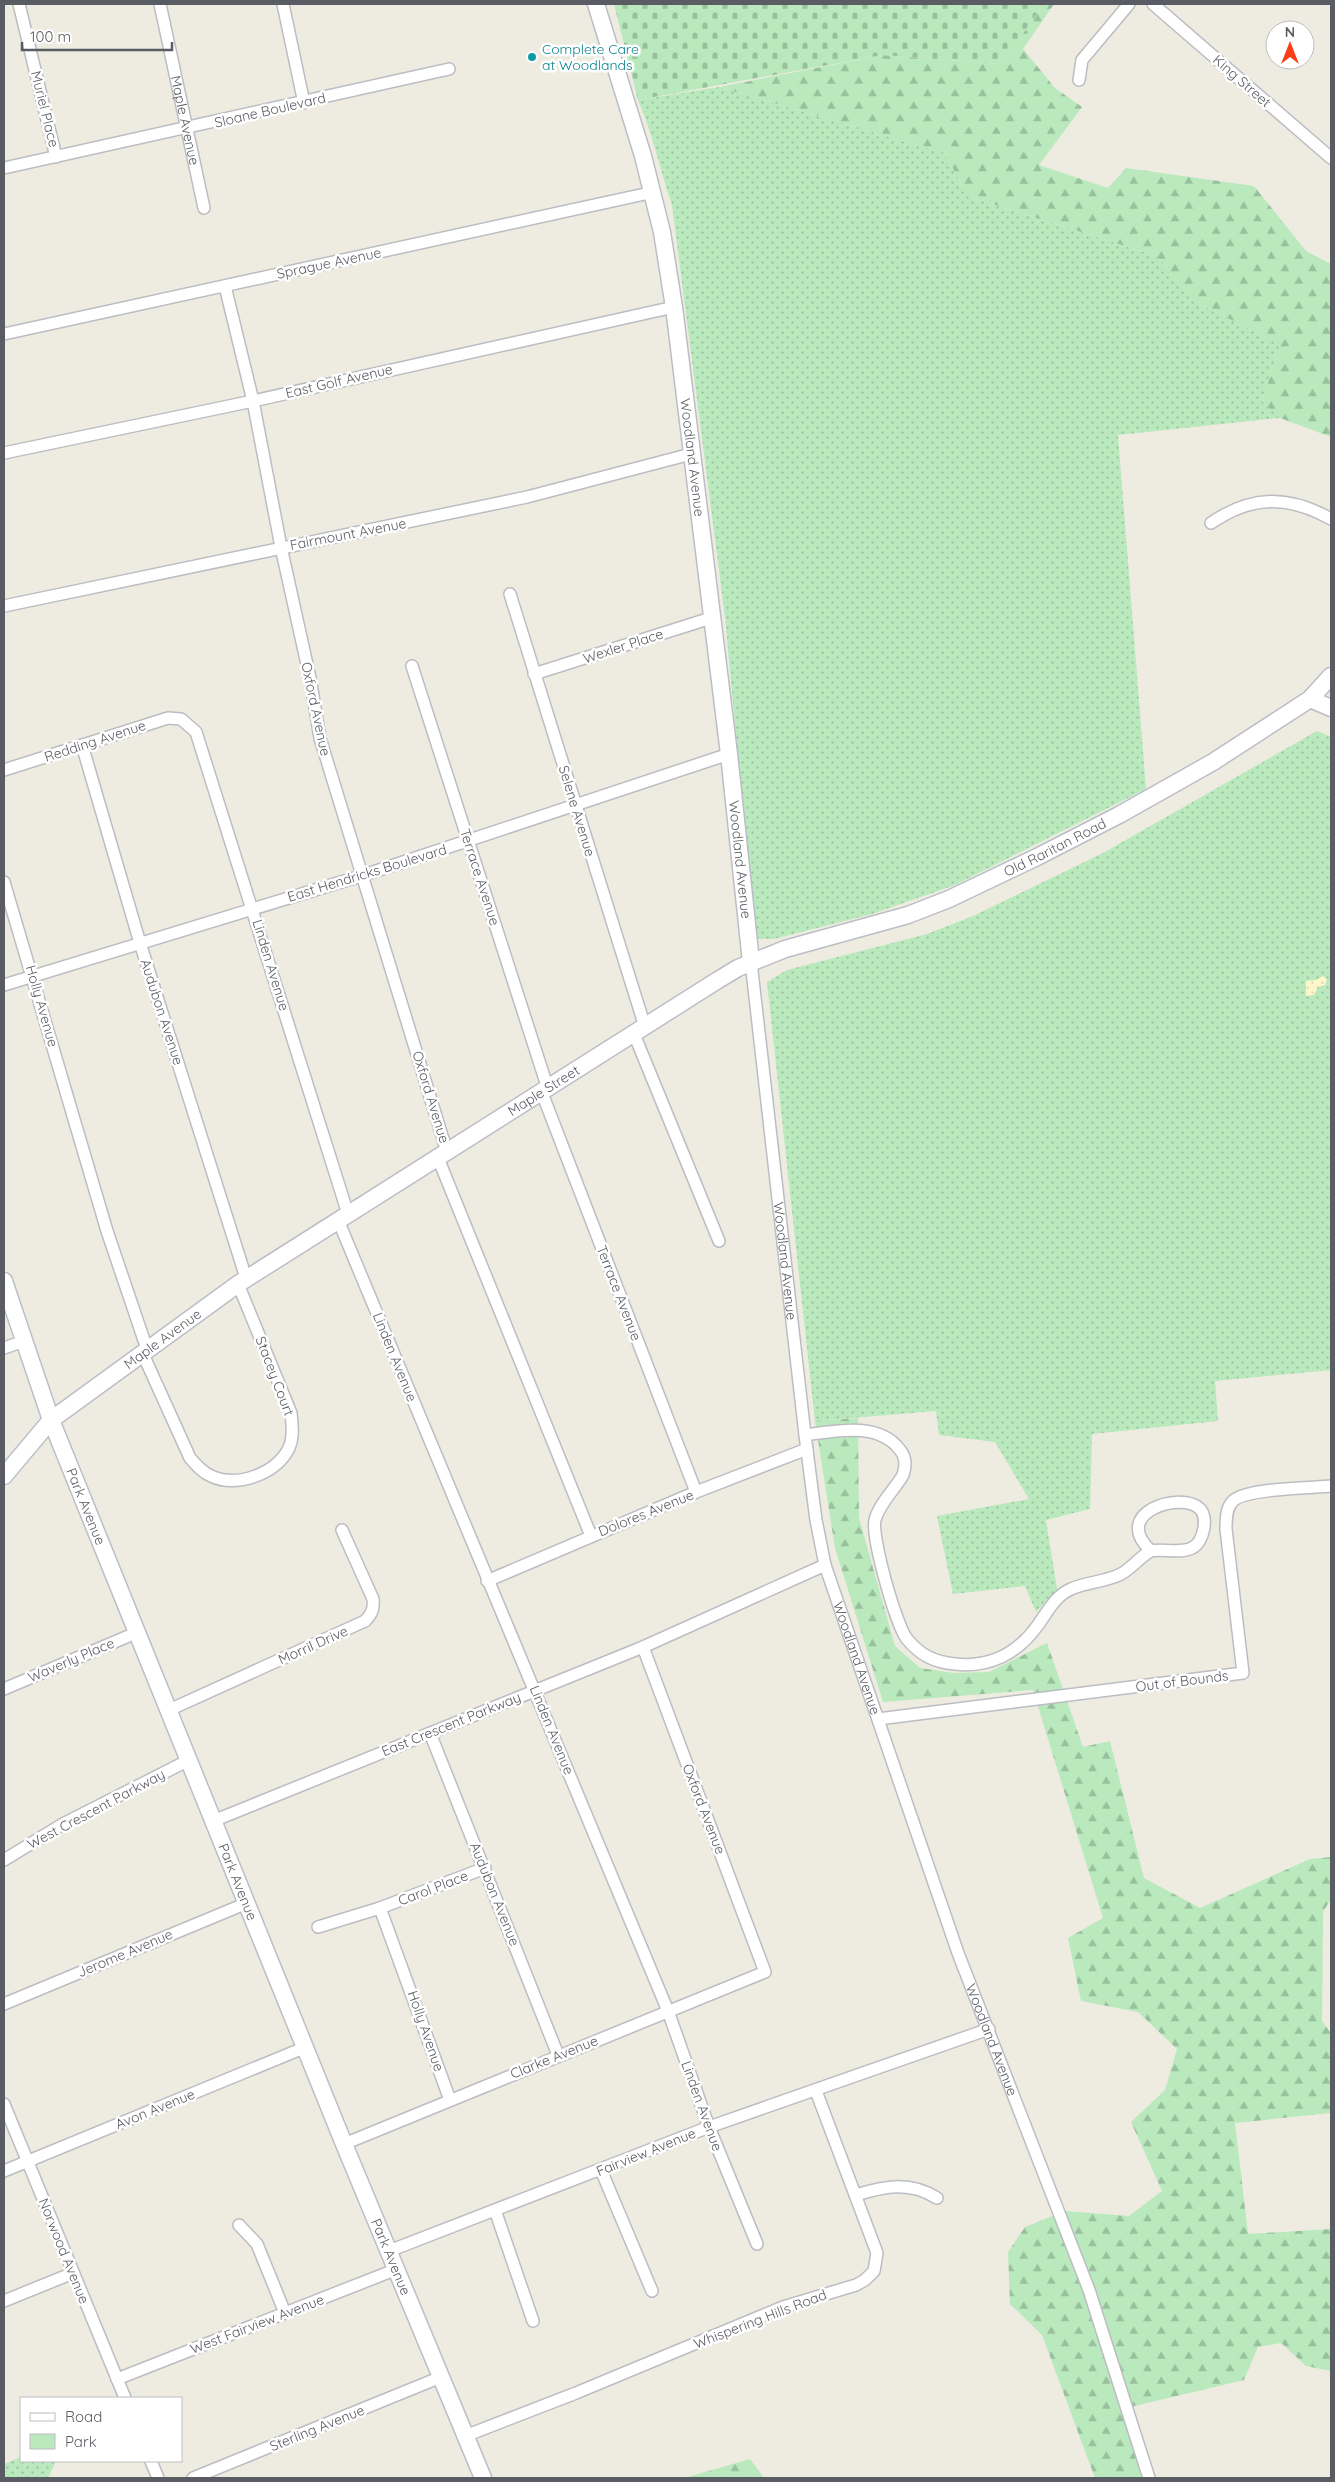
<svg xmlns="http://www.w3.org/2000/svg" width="1335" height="2482" font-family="Quicksand,sans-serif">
<defs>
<pattern id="green-dots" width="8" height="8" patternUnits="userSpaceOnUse" patternTransform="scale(1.25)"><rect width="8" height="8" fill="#b9e9bd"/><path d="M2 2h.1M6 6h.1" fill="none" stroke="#99c09d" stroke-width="1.8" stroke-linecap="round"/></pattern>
<pattern id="forest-firs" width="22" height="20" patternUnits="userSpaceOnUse" patternTransform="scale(1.25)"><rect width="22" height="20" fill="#b9e9bd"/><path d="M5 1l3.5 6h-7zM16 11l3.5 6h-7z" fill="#99c09d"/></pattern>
<pattern id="sand-dots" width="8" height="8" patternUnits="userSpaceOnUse" patternTransform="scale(1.25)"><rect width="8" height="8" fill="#fef7ca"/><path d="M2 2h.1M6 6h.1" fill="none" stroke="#dcd6b0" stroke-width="1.8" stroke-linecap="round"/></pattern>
<pattern id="cemetery-stones" width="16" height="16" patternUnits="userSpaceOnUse" patternTransform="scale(1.25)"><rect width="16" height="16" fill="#b9e9bd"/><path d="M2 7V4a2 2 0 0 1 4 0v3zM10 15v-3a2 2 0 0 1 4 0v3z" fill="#99c09d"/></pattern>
</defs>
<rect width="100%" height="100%" fill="#eeece0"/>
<g fill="url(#green-dots)">
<path d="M719 87 945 153 967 196 1157 256 1191 299 1280 345 1262 401 1280 418 1118 435 1146 789 955 885 872 914 774 939H755L725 617 672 205C660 170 653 134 638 100Z"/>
<polygon points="1317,731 1331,737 1331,1370 1215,1381 1218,1421 1092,1434 1090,1509 1046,1520 1057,1589 1036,1612 1025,1586 953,1594 937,1516 1029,1499 995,1442 939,1435 936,1411 815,1421 767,982 787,970 927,934 973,916 1103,853"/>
<polygon points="21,2457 21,2461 56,2461 48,2478 4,2478 4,2464"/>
</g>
<g fill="url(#forest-firs)">
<polygon points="1044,4 1054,4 1023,49 1055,88 1082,107 1039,165 1108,188 1126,168 1254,186 1306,251 1331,264 1331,437 1280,418 1262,401 1280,345 1191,299 1157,256 967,196 945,153 719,87 883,55 1001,64"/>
<polygon points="858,1418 859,1518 895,1646 920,1668 954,1673 989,1672 1047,1643 1083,1747 1110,1741 1144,1878 1200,1908 1310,1859 1331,1857 1331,1899 1323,1912 1322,2021 1331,2033 1331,2113 1235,2123 1248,2234 1331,2229 1331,2371 1306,2366 1281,2343 1258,2347 1244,2380 1126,2408 1147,2478 1095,2478 1042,2335 1010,2304 1008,2252 1025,2227 1065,2211 1129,2216 1162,2191 1131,2122 1165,2090 1177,2049 1138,2012 1081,2001 1068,1938 1103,1918 1033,1690 883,1702 835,1548 815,1421"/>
<polygon points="750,2459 764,2478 684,2478"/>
</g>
<polygon fill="url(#sand-dots)" points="1323,976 1327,979 1325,985 1318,987 1314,995 1306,996 1306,981 1316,980"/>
<polygon fill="url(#cemetery-stones)" points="614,4 1044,4 1001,64 883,55 638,100"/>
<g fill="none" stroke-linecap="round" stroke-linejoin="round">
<g stroke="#bbbdc3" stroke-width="14">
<g id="street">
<polyline points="19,4 56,157"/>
<path id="s1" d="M160 4 204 208"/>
<polyline points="283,4 304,103"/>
<polyline points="1153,4 1331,158"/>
<polyline points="1079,80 1082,60 1129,4"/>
<polyline points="4,168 449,69"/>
<polyline points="225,286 253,401 281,547 310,678 320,738 447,1152"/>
<polyline points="4,334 654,192"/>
<polyline points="4,453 253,401 674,307"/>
<path d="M1211 523C1252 495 1288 495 1331 519"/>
<polyline points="510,594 645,1027"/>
<polyline points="4,606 527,497 691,454"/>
<polyline points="412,666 548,1089"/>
<polyline points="534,674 711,618"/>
<polyline points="82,745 140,943 246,1278"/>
<polyline points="4,770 168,718 181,719 196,732 348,1214"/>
<polyline points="4,882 107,1231 147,1349"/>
<path id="s2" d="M751 962 805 1435 816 1520 825 1565 958 1953 1089 2290 1149 2478"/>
<polyline points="4,985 364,875 729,754"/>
<polyline points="634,1034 719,1241"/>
<polyline points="542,1093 696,1492"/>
<polyline points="438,1158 591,1536"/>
<polyline points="338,1220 668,2011 709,2127 757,2244"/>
<polyline points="4,1348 24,1341"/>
<path d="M142 1352 190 1458C196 1465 202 1472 211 1476 237 1488 276 1474 289 1448 294 1437 292 1424 291 1413L238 1284"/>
<path d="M805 1435C835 1431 879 1421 900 1450 906 1457 906 1466 903 1475 895 1489 879 1504 875 1520 871 1537 896 1625 907 1639 920 1655 934 1662 955 1664 990 1668 1018 1653 1038 1625 1048 1611 1055 1596 1071 1589 1087 1582 1105 1582 1121 1574 1131 1569 1143 1554 1151 1551 1161 1548 1180 1554 1192 1548 1204 1542 1209 1516 1199 1508 1180 1491 1110 1513 1151 1551"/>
<polyline points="487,1581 696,1492 807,1449"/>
<polyline points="4,1689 138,1632"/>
<path d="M169 1710 365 1621C372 1614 374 1609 373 1599L342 1530"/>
<path d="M878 1719 1243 1673 1226 1529C1226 1520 1226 1509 1232 1502 1243 1488 1311 1488 1331 1486"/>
<polyline points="430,1733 558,2055"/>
<polyline points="213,1821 643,1647 825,1565"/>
<polyline points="4,1860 63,1824 189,1760"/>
<polyline points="318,1927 380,1908"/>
<polyline points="4,2004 247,1903"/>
<polyline points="450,2100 380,1908 485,1868"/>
<polyline points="4,2104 125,2398"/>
<polyline points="344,2144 765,1972 643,1647"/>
<polyline points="601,2170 652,2291"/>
<polyline points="4,2171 306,2047"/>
<path d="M856 2195C885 2186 910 2181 937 2198"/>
<polyline points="495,2210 533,2321"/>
<polyline points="239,2225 257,2244 285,2313"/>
<polyline points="389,2251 709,2127 989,2029"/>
<polyline points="4,2301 73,2273"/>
<polyline points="117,2379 397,2269"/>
<polyline points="465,2436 576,2393 783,2307 856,2285 865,2280 874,2271 877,2253 816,2091"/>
<polyline points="151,2461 158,2478"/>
<polyline points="193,2478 441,2377"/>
</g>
</g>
<g stroke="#bbbec6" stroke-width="19">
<g id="secondary">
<path id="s3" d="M596 4 643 156 662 232 674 307 729 754 751 962"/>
<polyline points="1310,699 1331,708"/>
<path id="s4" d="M4 1281 51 1420 344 2144 483 2478"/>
<path id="s5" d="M4 1476 51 1420 238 1284 718 980 738 968 785 949 908 915 949 899 1037 857 1119 815 1213 762 1310 699 1331 676"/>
</g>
</g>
<use href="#street" stroke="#fff" stroke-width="11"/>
<use href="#secondary" stroke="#fff" stroke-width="16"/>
</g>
<circle fill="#0f9aa8" stroke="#fff" stroke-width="2" cx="532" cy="57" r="5"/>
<g text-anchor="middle" stroke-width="5" stroke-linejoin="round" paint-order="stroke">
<g font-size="14" fill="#0d838f" stroke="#fff" text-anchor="start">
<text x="542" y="54">Complete Care<tspan x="542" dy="16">at Woodlands</tspan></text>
</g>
<g font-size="14" fill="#595c63" stroke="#fff">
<text transform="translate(1242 81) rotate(41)" y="5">King Street</text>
<text transform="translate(45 109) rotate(76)" y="5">Muriel Place</text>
<text transform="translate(270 110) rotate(-13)" y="5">Sloane Boulevard</text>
<text dy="5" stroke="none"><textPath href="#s1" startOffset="119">Maple Avenue</textPath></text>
<text transform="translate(329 263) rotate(-12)" y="5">Sprague Avenue</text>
<text transform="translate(339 381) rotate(-13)" y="5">East Golf Avenue</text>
<text dy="5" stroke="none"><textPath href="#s3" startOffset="465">Woodland Avenue</textPath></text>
<text transform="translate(348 534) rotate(-11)" y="5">Fairmount Avenue</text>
<text transform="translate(623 646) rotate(-18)" y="5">Wexler Place</text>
<text transform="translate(316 709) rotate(78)" y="5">Oxford Avenue</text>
<text transform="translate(95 741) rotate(-18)" y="5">Redding Avenue</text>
<text transform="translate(577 811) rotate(73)" y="5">Selene Avenue</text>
<text dy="5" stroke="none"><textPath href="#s5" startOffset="1236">Old Raritan Road</textPath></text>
<text dy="5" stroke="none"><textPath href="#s3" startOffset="870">Woodland Avenue</textPath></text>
<text transform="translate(367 873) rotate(-17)" y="5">East Hendricks Boulevard</text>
<text transform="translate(480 877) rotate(72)" y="5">Terrace Avenue</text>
<text transform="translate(271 965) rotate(73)" y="5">Linden Avenue</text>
<text transform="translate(42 1006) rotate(74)" y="5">Holly Avenue</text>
<text transform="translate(162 1012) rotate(72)" y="5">Audubon Avenue</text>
<text dy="5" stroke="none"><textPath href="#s5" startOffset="666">Maple Street</textPath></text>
<text transform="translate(431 1097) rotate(73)" y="5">Oxford Avenue</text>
<text dy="5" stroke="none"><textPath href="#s2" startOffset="301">Woodland Avenue</textPath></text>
<text transform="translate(619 1293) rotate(69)" y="5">Terrace Avenue</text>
<text dy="5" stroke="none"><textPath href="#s5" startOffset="211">Maple Avenue</textPath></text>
<text transform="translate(395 1357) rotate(68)" y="5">Linden Avenue</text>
<text transform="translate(275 1376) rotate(69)" y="5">Stacey Court</text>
<text dy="5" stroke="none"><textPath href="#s4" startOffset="240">Park Avenue</textPath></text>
<text transform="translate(646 1513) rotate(-22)" y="5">Dolores Avenue</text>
<text transform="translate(313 1645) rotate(-24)" y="5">Morril Drive</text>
<text dy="5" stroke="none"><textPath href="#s2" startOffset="706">Woodland Avenue</textPath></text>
<text transform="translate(71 1660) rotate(-23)" y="5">Waverly Place</text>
<text transform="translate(1182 1681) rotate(-7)" y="5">Out of Bounds</text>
<text transform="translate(451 1724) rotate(-22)" y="5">East Crescent Parkway</text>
<text transform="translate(552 1730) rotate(68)" y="5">Linden Avenue</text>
<text transform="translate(96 1809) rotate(-28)" y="5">West Crescent Parkway</text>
<text transform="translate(704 1809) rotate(69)" y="5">Oxford Avenue</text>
<text dy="5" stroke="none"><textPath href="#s4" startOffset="645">Park Avenue</textPath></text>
<text transform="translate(433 1888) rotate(-21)" y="5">Carol Place</text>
<text transform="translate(495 1894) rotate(68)" y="5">Audubon Avenue</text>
<text transform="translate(125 1953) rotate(-23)" y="5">Jerome Avenue</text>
<text transform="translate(426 2031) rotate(71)" y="5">Holly Avenue</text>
<text dy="5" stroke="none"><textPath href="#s2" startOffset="1111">Woodland Avenue</textPath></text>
<text transform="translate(554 2057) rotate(-22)" y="5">Clarke Avenue</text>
<text transform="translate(702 2106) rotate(70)" y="5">Linden Avenue</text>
<text transform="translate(155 2109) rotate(-22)" y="5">Avon Avenue</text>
<text transform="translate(646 2152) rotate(-22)" y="5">Fairview Avenue</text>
<text transform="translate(64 2251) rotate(68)" y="5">Norwood Avenue</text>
<text dy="5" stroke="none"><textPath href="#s4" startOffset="1050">Park Avenue</textPath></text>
<text transform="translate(760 2319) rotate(-21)" y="5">Whispering Hills Road</text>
<text transform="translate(257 2324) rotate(-21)" y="5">West Fairview Avenue</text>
<text transform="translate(317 2428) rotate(-22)" y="5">Sterling Avenue</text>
</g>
</g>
<rect width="1335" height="2482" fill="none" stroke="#595c63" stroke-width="10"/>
<rect x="20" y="2397" width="162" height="65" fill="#ffffff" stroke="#bdbec1"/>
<rect x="30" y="2413" width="25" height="8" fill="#ffffff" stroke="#bdbec1"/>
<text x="65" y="2422" font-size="15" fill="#595c63">Road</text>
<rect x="30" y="2434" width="25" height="15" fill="#b9e9bd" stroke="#bdbec1"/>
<text x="65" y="2447" font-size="15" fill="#595c63">Park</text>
<g transform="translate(1290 45)"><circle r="24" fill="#ffffff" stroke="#bdbec1"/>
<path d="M0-4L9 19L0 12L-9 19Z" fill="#fc3e18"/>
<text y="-8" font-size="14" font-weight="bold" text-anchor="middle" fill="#595c63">N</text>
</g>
<path d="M22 42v8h150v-8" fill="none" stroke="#595c63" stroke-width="2.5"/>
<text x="30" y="42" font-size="15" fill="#595c63" stroke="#ffffff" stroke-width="4" paint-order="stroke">100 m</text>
</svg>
